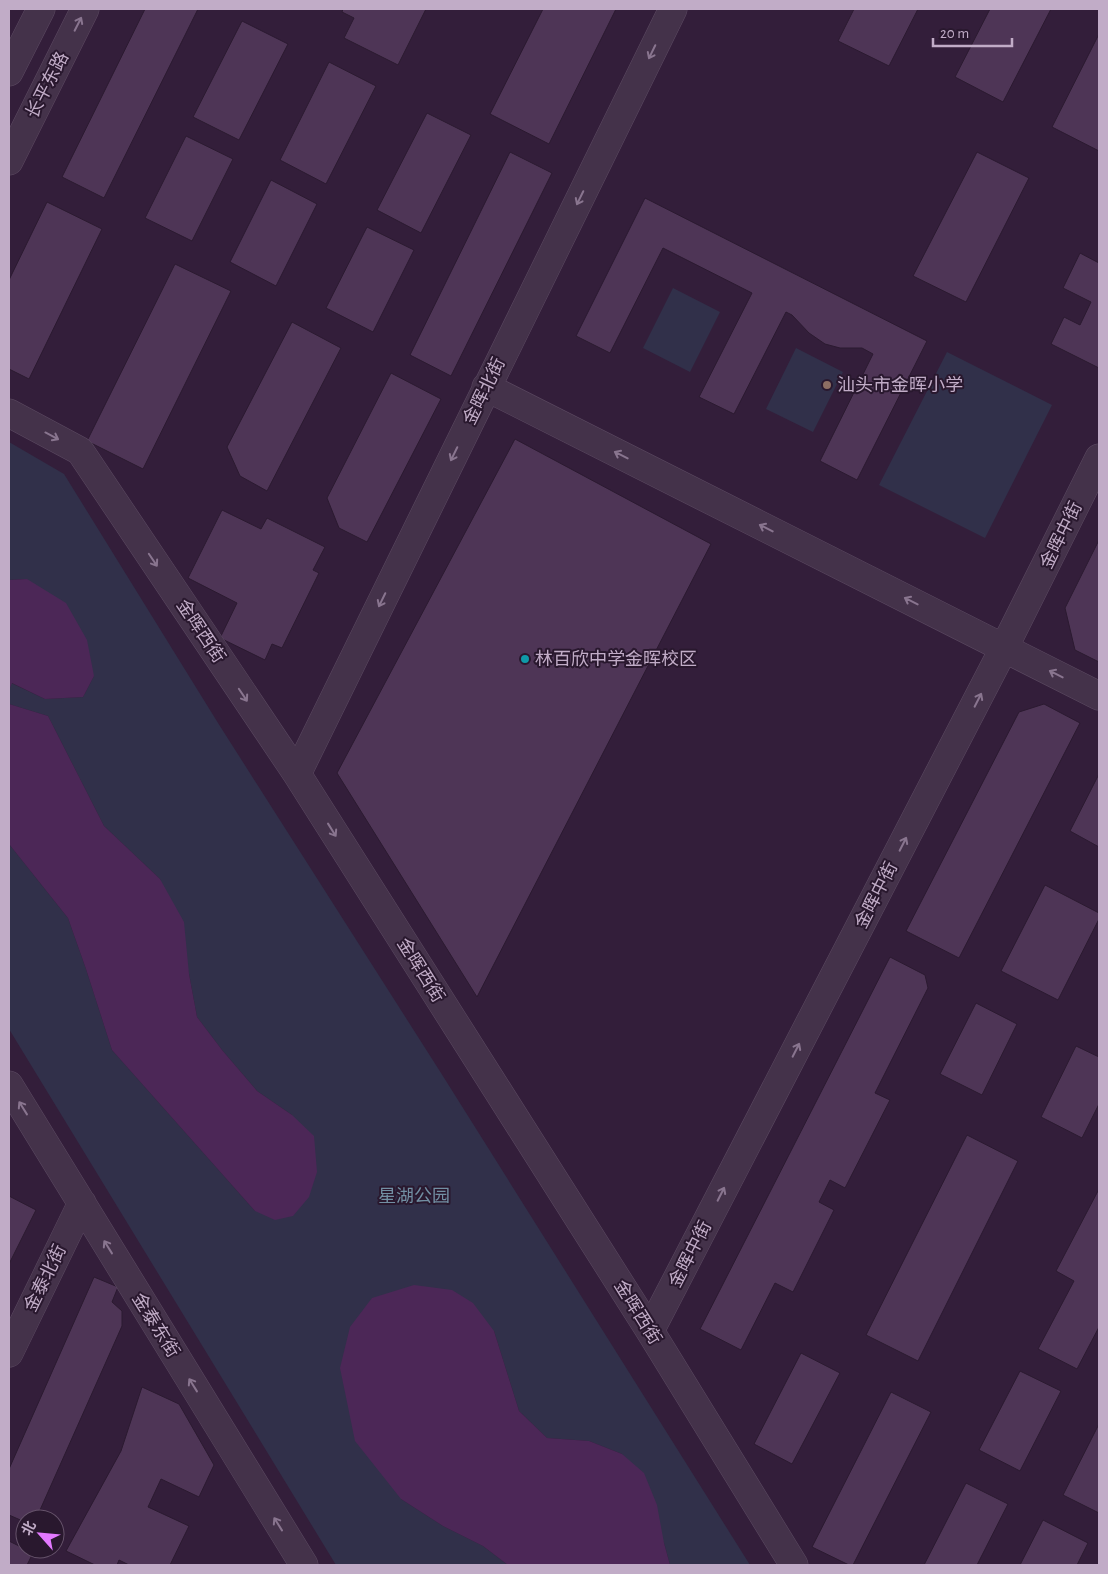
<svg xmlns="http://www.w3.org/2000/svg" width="1108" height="1574" font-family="'Alegreya Sans','Noto Sans SC',sans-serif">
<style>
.green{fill:#31304a}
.water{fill:#4c2757}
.building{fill:#4e3556;stroke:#2b1a30}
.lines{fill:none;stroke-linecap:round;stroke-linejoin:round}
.minor-casing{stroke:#5c4a62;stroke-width:29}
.minor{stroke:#44324a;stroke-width:28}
.oneway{stroke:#89758f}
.education-dot{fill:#8d6e63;stroke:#29182e;stroke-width:2}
.culture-dot{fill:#0f9aa8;stroke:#29182e;stroke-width:2}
.labels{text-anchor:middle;stroke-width:4;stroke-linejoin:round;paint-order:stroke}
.street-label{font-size:18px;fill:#c1acc7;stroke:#29182e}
.poi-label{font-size:18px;fill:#c1acc7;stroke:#29182e;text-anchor:start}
.park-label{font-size:18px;fill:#728fa3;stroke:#29182e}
</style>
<rect width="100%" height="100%" fill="#331e3a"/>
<path class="green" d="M 673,288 L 720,312 L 690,372 L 643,348 Z
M 796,348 L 843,372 L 813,432 L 766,409 Z
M 947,352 L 1052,405 L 985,538 L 879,485 Z
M 9,442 L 64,474 L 218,723 L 441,1073 L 750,1565 L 670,1565 L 664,1543 L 622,1454 L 589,1441 L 547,1438 L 519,1411 L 494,1331 L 401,1499 L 443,1526 L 483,1546 L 508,1565 L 336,1565 L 9,1029 L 9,844 L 68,918 L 86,969 L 112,1050 L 255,1211 L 292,1115 L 257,1091 L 222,1050 L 197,1017 L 189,974 L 160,879 L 104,826 L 48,716 L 9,704 L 9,690 L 11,683 L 45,699 L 83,697 L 94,676 L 27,579 L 9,580 Z"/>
<path class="water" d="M 27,579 L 66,603 L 87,640 L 94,676 L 83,697 L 45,699 L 12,683 L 9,690 L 9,580 Z
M 9,704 L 48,716 L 104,826 L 160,879 L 184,922 L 189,974 L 197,1017 L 222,1050 L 257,1091 L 292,1115 L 314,1136 L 317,1172 L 309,1197 L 293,1216 L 275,1220 L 255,1211 L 112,1050 L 86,969 L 68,918 L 9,844 Z
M 414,1285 L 452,1290 L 473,1303 L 494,1331 L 519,1411 L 547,1438 L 589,1441 L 622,1454 L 644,1473 L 657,1505 L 664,1543 L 670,1565 L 508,1565 L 483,1546 L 443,1526 L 401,1499 L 355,1441 L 340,1368 L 350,1327 L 372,1298 Z"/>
<path class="building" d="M 145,9 L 198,9 L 104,198 L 62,177 Z
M 343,9 L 426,9 L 398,65 L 344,38 L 354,18 L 342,12 Z
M 543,9 L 616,9 L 549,144 L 490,114 Z
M 854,9 L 918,9 L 889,66 L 838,41 Z
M 990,9 L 1051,9 L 1003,102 L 955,77 Z
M 242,21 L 288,44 L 239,140 L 193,117 Z
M 1099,34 L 1099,151 L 1052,127 Z
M 329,62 L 376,86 L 326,184 L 280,160 Z
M 427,113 L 471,135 L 421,233 L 377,210 Z
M 186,136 L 233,159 L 192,241 L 145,218 Z
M 510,152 L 552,173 L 451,376 L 410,355 Z
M 977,152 L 1029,178 L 966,302 L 913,276 Z
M 271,180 L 317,204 L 276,286 L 230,262 Z
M 645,198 L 927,341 L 857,480 L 820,461 L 873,354 L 862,348 L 840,348 L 825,344 L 809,333 L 792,315 L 786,312 L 734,414 L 699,397 L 752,293 L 663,248 L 610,353 L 576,336 Z
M 47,202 L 102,229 L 29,379 L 9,369 L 9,280 Z
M 367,227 L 414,250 L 373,332 L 326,308 Z
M 1080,253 L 1099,263 L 1099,368 L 1051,344 L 1064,317 L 1080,325 L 1091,302 L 1063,288 Z
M 175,264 L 231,291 L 143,469 L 87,441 Z
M 292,322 L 341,348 L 267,491 L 240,476 L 227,447 Z
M 391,373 L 441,399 L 367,542 L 339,528 L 327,498 Z
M 515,439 L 711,544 L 477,997 L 337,773 Z
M 222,510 L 261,529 L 267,518 L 325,547 L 313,570 L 319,573 L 282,648 L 272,644 L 265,660 L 220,638 L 237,603 L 188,578 Z
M 1099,540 L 1099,662 L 1075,650 L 1065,608 Z
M 1044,704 L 1080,723 L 959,958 L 906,931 L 1019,712 Z
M 1099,774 L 1099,847 L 1070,831 Z
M 1045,885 L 1099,913 L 1099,919 L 1058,1000 L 1001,971 Z
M 890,957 L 925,975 L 928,988 L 875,1093 L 890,1100 L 845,1188 L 830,1180 L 819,1202 L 834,1210 L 793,1292 L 775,1283 L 741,1350 L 700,1329 Z
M 976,1003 L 1017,1024 L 982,1095 L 940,1074 Z
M 1076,1046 L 1099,1057 L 1099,1104 L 1082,1138 L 1041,1117 Z
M 967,1135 L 1018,1161 L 918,1361 L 866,1335 Z
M 1099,1189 L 1099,1327 L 1077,1369 L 1038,1349 L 1074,1281 L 1056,1271 Z
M 9,1196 L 36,1210 L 9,1264 Z
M 94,1277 L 118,1287 L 112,1302 L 122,1311 L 122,1326 L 36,1519 L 25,1519 L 25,1522 L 9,1515 L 9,1469 Z
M 801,1353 L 840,1373 L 792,1464 L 754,1444 Z
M 1020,1371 L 1061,1391 L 1020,1471 L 979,1450 Z
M 142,1387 L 179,1404 L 214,1465 L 199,1497 L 161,1479 L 148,1507 L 189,1526 L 170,1565 L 129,1565 L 119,1560 L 117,1565 L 95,1565 L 66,1551 L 121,1451 Z
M 891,1392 L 931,1412 L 853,1565 L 849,1565 L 812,1547 Z
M 1099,1424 L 1099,1513 L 1063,1495 Z
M 966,1483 L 1008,1504 L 977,1565 L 924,1565 Z
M 1043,1520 L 1088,1543 L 1077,1565 L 1020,1565 Z
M 9,1541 L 33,1553 L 27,1565 L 9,1565 Z"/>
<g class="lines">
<g class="minor-casing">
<path id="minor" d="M 9,72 L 41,9
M 9,161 L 85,9
M 486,387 L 1099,696
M 9,413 L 80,451 L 297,774 L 650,1331 L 794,1565
M 297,774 L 673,9
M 9,1085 L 304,1565
M 650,1331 L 1004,648 L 1099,458
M 9,1353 L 82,1203"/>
</g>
<use href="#minor" class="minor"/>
</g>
<defs><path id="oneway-shaft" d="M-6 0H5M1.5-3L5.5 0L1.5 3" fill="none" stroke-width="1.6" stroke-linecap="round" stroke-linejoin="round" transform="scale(1.25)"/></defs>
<g class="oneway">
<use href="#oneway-shaft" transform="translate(78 24) rotate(-63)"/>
<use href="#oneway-shaft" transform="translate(652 52) rotate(116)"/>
<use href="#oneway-shaft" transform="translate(580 198) rotate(116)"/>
<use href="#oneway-shaft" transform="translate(52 436) rotate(28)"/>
<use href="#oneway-shaft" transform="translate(454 454) rotate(116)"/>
<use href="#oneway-shaft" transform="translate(621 455) rotate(-153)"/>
<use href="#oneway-shaft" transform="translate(766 528) rotate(-153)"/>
<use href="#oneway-shaft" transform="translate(153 560) rotate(56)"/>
<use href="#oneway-shaft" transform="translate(382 600) rotate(116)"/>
<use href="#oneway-shaft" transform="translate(911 601) rotate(-153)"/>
<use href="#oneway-shaft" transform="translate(1056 674) rotate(-153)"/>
<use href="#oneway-shaft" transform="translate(243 695) rotate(56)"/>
<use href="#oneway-shaft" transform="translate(978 700) rotate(-63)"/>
<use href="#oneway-shaft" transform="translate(332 830) rotate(58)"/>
<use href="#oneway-shaft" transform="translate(903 844) rotate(-63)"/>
<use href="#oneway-shaft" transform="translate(796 1050) rotate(-63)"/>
<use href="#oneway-shaft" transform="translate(23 1108) rotate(-122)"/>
<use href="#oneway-shaft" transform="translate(721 1194) rotate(-63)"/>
<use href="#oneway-shaft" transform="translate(108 1247) rotate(-122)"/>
<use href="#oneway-shaft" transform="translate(193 1385) rotate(-122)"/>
<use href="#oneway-shaft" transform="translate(278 1524) rotate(-122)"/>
</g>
<circle class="education-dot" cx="827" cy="385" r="5"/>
<circle class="culture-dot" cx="525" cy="659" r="5"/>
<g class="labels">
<g class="street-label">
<text transform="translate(47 85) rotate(-63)" y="6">长平东路</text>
<text transform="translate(484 391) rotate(-64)" y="6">金晖北街</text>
<text transform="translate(1061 535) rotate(-64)" y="6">金晖中街</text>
<text transform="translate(201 631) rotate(56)" y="6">金晖西街</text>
<text transform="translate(876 895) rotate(-63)" y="6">金晖中街</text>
<text transform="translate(421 970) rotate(58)" y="6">金晖西街</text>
<text transform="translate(690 1254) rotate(-63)" y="6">金晖中街</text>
<text transform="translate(45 1278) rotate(-64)" y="6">金泰北街</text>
<text transform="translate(638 1312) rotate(58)" y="6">金晖西街</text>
<text transform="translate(156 1325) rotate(58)" y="6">金泰东街</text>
</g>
<g class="poi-label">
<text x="837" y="391">汕头市金晖小学</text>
<text x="535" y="665">林百欣中学金晖校区</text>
</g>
<g class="park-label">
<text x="414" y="1202">星湖公园</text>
</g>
</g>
<rect width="1108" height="1574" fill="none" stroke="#c1acc7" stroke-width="20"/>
<g transform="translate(40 1534) rotate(297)"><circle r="24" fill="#29182e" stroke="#66536b"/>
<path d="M0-4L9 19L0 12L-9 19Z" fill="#e379ff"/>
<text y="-8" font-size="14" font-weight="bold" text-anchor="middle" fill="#c1acc7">北</text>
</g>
<path d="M933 38v8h79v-8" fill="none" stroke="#c1acc7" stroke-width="2.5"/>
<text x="940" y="38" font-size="15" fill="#c1acc7" stroke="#29182e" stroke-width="4" paint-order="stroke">20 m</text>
</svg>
